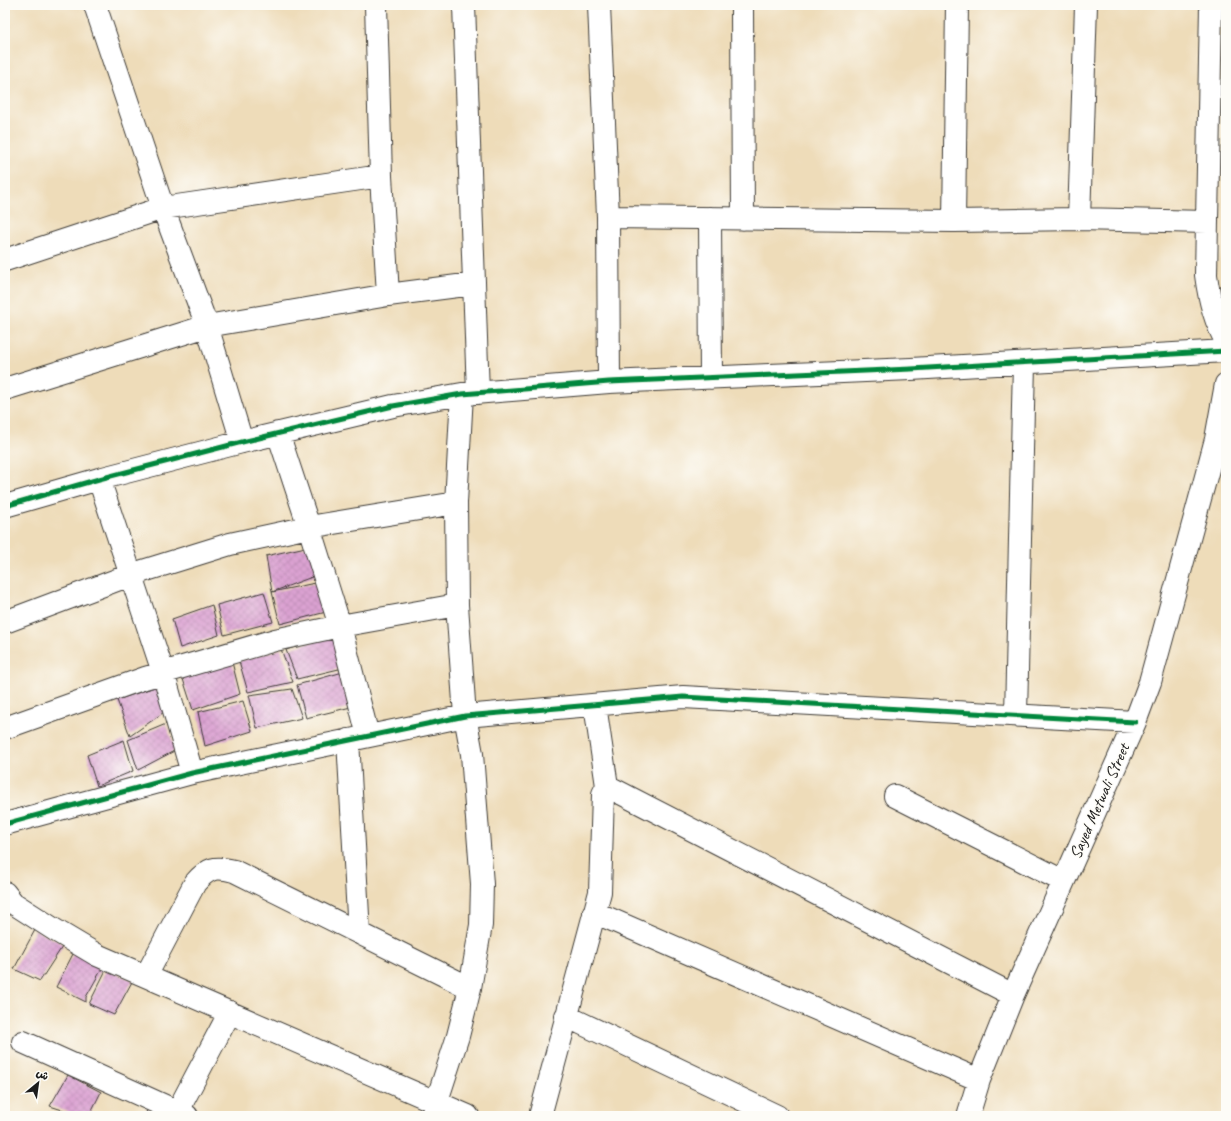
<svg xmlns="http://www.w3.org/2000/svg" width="1231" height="1121" font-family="Caveat,'Playpen Sans Arabic',sans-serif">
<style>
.building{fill:url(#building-cross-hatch)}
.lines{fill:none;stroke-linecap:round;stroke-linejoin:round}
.minor-casing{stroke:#3c3934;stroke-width:24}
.minor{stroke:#fff;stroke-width:22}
.cycleway-casing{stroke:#fdfcf7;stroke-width:8}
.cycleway{stroke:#00873e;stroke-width:5}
.labels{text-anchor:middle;stroke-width:3;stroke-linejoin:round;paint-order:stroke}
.street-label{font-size:17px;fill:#1c1c1c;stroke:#fdfcf7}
</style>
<defs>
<pattern id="building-cross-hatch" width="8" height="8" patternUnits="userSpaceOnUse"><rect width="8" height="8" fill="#dba2d2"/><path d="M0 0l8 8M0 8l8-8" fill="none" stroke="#bb8bb4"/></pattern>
</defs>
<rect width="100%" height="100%" fill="#fdfcf7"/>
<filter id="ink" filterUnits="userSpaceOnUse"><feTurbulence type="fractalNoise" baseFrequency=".025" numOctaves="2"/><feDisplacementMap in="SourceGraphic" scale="8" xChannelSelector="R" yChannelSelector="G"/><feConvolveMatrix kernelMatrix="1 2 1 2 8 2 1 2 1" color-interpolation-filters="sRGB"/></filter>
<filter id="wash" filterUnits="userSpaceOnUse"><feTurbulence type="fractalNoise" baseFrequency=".012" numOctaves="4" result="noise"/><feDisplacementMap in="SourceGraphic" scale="16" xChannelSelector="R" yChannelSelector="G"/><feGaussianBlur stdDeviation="0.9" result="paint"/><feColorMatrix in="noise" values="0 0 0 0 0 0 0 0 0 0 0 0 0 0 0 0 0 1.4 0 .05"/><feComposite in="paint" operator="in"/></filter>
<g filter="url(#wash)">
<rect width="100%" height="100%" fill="#eedcb9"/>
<g id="blocks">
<path class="building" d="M 310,546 L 320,574 L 272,592 L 320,582 L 330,611 L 280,624 L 272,592 L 266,556 Z
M 264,592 L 273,622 L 224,635 L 217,605 Z
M 212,605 L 219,635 L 180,648 L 172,619 Z
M 336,634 L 343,668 L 297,679 L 286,650 Z
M 281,649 L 293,682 L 248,692 L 239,661 Z
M 232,662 L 240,694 L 193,710 L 182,676 Z
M 343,672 L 355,706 L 306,718 L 297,685 Z
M 161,685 L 167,710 L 130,736 L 117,700 Z
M 292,689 L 302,718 L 257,728 L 249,695 Z
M 243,701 L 252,731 L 205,746 L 198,712 Z
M 166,724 L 176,750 L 138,770 L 128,740 Z
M 124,740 L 133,771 L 97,786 L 87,755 Z
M 35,930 L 64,944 L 40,981 L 14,969 Z
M 74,952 L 104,965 L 86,997 L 86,1002 L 56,987 Z
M 106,970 L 133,980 L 114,1015 L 89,1004 Z
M 68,1075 L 101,1092 L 89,1116 L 81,1116 L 50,1106 Z
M 148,1109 L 161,1116 L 144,1116 Z"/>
</g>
</g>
<g filter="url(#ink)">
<use href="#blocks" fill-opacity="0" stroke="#3c3934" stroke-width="1"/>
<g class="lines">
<g class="minor-casing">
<path id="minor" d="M 95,5 L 163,208 L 207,326 L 242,442
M 376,5 L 381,176 L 388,295
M 464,5 L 478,393
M 599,5 L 608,217 L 609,382
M 742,5 L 743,219
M 1211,5 L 1206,275 C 1209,298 1214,320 1226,341
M 608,217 L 954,221 L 1079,219 L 1207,222
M 710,218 L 711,378
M 1079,219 L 1086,5
M 954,221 L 957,5
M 5,260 L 163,208 L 381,176
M 5,389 L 207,326 L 388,295 L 473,284
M 278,433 L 309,527 L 340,626 L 368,736
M 99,479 L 163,672 L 192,773
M 5,506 L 99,479 L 242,442 L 393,406 L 462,394 L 609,382 L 911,369 L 1226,351
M 5,622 L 130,575 L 230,544 L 309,527 L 456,503
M 1016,715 L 1024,363
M 5,728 L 145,678 L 275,640 L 340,626 L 457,605
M 348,740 L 359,933
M 607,786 L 1013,995
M 895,796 L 1063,881
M 5,824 L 192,773 L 465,716 L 683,697 L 1135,722
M 5,893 L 13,903 L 55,930 L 97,955 L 468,1116
M 594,912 L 979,1080
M 146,976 L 195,883 C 208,868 215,866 234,871 L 470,988
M 566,1016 L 777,1116
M 23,1042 L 187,1116
M 179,1112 L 184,1099 L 230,1012
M 432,1116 L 458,1036 L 470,988 L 481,925 L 482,884 L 472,754 L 465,716 L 457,605 L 456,503 L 462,394
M 540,1116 L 600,892 L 603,794 L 607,786 L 595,705
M 968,1116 L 979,1080 L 1013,995 L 1135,722 L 1150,682 L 1204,484 L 1216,439 L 1226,384"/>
</g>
<use href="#minor" class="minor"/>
<g class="cycleway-casing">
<path id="cycleway" d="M 5,506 L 99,479 L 242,442 L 393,406 L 462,394 L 609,382 L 911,369 L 1226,351
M 5,824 L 192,773 L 465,716 L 683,697 L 1135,722"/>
</g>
<use href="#cycleway" class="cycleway"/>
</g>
</g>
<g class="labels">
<g class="street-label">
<text transform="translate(1099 801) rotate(-66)" y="6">Sayed Metwali Street</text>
</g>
</g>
<rect width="1231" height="1121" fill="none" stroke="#fdfcf7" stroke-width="20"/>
<g transform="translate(38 1083) rotate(29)" stroke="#fdfcf7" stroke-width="3" paint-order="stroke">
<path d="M0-3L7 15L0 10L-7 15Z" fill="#1c1c1c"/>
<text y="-6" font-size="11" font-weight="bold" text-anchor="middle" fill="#1c1c1c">ش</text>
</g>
</svg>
